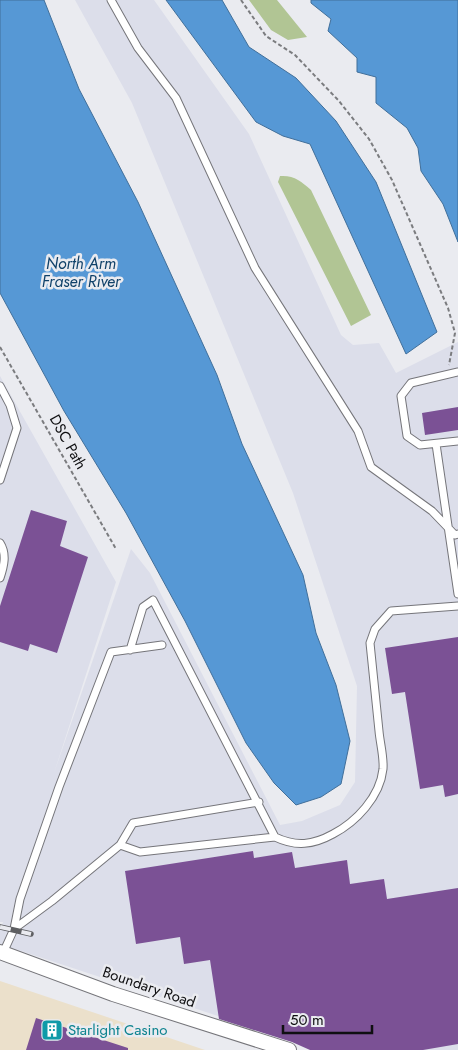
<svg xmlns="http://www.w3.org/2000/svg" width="458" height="1050" font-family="Jost,sans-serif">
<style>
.commercial{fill:#ebe0cb}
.built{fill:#dcdeea}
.green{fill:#b1c594}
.water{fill:#5698d5;stroke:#416f9a}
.building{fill:#7b5195}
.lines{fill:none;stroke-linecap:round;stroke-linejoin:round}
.lane-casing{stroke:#75757a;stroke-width:9}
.street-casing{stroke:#75757a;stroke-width:16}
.path{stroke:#7b7c7f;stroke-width:2;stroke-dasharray:4 2.5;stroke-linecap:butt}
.lane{stroke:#fff;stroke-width:7}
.street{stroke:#fff;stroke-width:14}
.rail-casing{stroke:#5e5f62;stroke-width:5.5}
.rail{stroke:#eaebf0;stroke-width:4;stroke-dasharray:11;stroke-linecap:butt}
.labels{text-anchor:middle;stroke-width:5;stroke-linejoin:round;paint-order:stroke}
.street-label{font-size:15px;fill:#0f0f11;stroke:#eaebf0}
.culture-label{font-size:15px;fill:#0d838f;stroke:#eaebf0;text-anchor:start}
.water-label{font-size:16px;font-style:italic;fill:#104169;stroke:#eaebf0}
</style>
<rect width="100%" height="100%" fill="#eaebf0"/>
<path class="commercial" d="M 0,981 L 205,1050 L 0,1050 Z"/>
<path class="built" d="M 75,0 L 154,0 L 249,134 L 341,335 L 353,345 L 379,343 L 396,373 L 458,342 L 458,1050 L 321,1050 L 0,944 L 0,931 L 3,922 L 0,922 L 0,376 L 116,582 L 54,773 L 131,549 L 150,573 L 280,825 L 302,821 L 340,805 L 355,782 L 357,686 L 293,493 L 132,103 Z"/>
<path class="green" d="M 249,0 L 277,0 L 307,37 L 288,40 L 271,30 Z
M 280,176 C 294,175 301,181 311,190 L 371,315 L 351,326 L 278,182 Z"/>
<path class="water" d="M 0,0 L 44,0 L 79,89 L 138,202 L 217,375 L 242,444 L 303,575 L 316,633 L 336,685 L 350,741 L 341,784 L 321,797 L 296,805 L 274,783 L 246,743 L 185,621 L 126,513 L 64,411 L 0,293 Z
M 166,0 L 222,0 L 249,47 L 296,78 L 336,121 L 376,182 L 437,332 L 406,354 L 310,144 L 283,136 L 256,122 Z
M 311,0 L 458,0 L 458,242 L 443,204 L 421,171 L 418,148 L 407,128 L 376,103 L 376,77 L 357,72 L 357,58 L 328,31 L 331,19 L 311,3 Z"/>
<path class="building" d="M 458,407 L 458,430 L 425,435 L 422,413 Z
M 31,510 L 67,521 L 60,546 L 88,557 L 57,653 L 30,644 L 28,651 L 0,642 L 0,606 Z
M 458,637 L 458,794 L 445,797 L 443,785 L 420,789 L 405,692 L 392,694 L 385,648 Z
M 253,851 L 254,858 L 292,852 L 295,868 L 347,860 L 350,884 L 384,879 L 387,899 L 458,888 L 458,1044 L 423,1050 L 310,1050 L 292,1042 L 219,1019 L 210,960 L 184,964 L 180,937 L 136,944 L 125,871 Z
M 36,1018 L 128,1048 L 128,1050 L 26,1050 Z"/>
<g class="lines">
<g class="lane-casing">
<path id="lane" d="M 111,0 L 138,48 L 176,98 L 255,268 L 358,431 L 371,467 L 432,511 L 455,535 L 458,534
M 458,372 L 411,383 L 401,396 L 407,436 L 420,445 L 458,441
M 0,386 L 10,405 L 17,428 L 0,480
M 436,444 L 458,594
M 0,543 C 7,554 4,566 0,578
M 130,650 L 143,607 L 153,600 L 275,837 C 296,847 313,845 333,834 C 356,822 380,797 383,769 C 384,757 380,743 379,731 C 376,702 373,673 370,643 L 375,629 L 391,611 L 458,606
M 120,845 L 140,852 L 275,837
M 14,929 L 20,899 L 59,787 L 111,652 L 162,645
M 3,953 L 14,929 L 52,901 L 120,845 L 133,823 L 259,802"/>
</g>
<g class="street-casing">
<path id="street" d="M 0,952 L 113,994 L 289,1050"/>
</g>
<path class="path" d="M 241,0 L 266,36 L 295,55 L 339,101 L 369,139 L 392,180 L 448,308 L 455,333 L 449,365
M 0,347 L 116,549"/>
<use href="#lane" class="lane"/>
<use href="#street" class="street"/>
<g class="rail-casing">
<path id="rail" d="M 0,927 L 31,934"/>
</g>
<use href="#rail" class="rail"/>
</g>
<defs>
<g id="building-square" transform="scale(1.125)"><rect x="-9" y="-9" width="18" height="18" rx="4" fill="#0f9aa8" stroke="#eaebf0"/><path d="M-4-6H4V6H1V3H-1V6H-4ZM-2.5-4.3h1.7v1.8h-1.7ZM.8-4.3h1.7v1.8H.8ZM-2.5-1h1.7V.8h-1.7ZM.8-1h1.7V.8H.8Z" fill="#fff"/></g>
</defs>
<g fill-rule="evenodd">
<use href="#building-square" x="52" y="1030"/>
</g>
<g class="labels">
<g class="street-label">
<text transform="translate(68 442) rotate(61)" y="5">DSC Path</text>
<text transform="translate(149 987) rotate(19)" y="5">Boundary Road</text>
</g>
<g class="culture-label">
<text x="68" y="1035">Starlight Casino</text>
</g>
<g class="water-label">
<text x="81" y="269">North Arm<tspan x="81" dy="18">Fraser River</tspan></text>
</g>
</g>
<path d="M283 1025v8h89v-8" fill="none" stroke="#0f0f11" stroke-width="2.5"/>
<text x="290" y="1025" font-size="15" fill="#0f0f11" stroke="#eaebf0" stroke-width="4" paint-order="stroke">50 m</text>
</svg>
